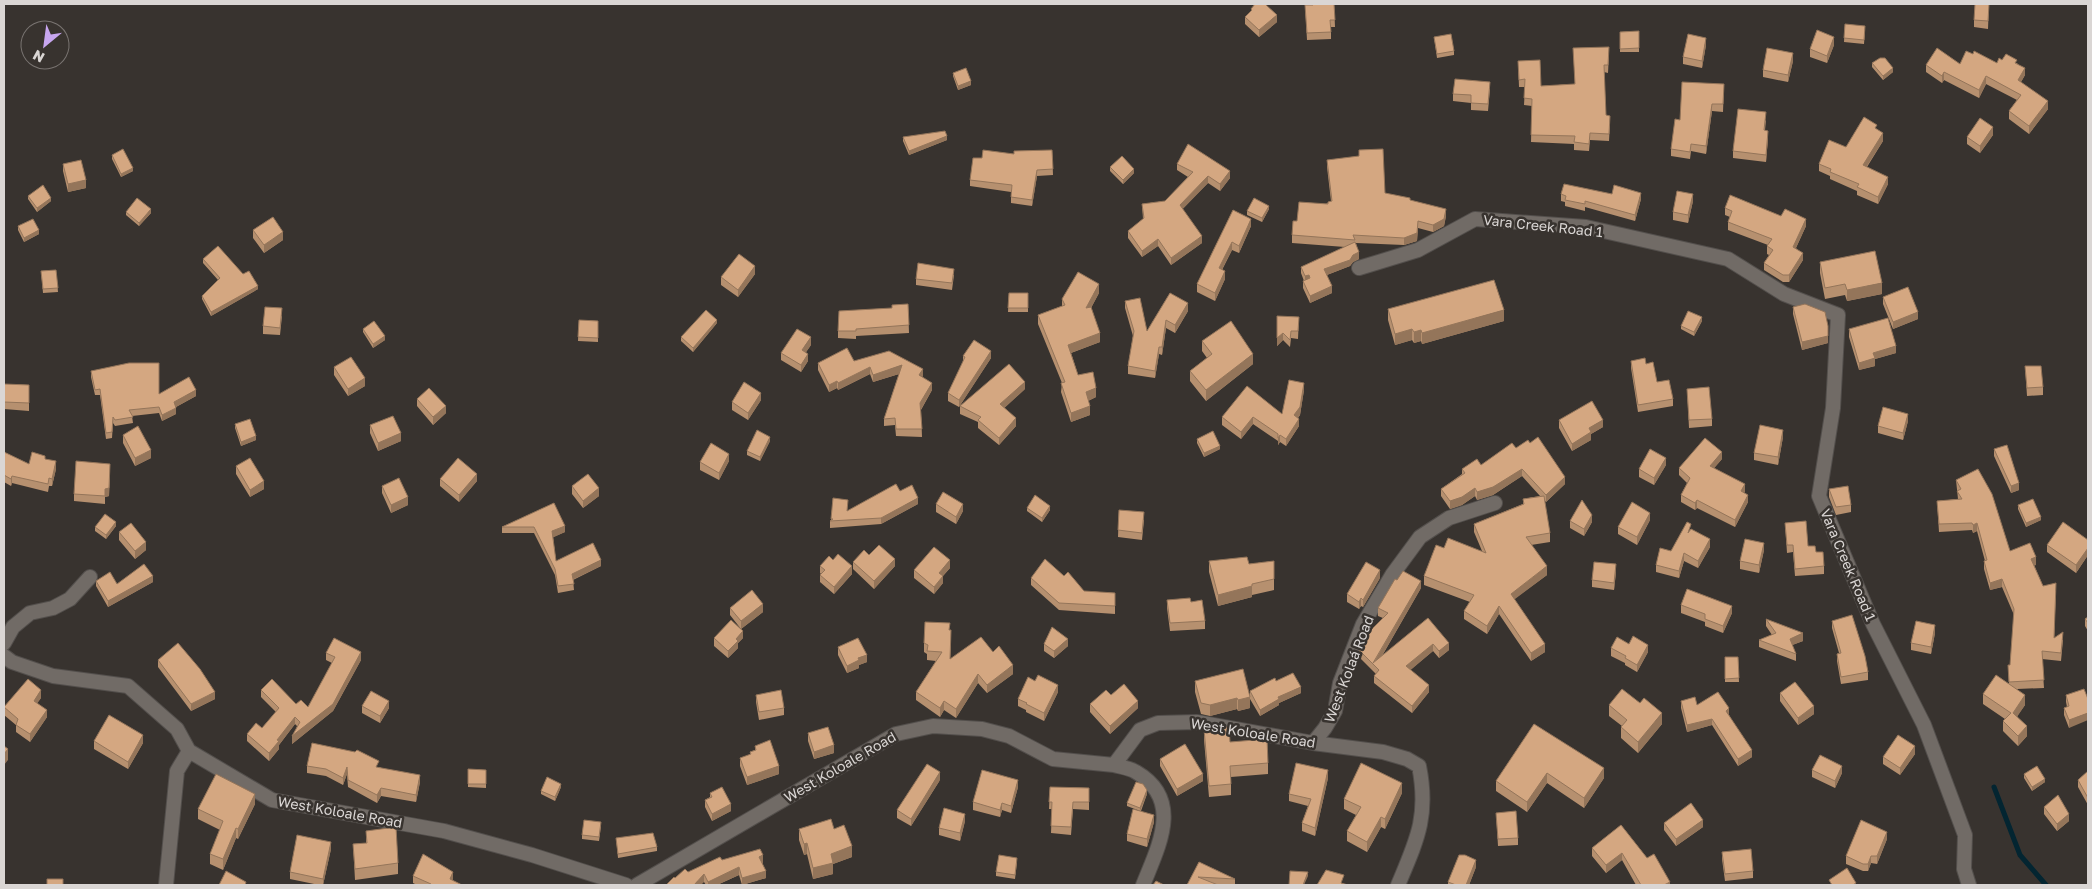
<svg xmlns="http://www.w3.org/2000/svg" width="2092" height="889" font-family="'Golos Text',sans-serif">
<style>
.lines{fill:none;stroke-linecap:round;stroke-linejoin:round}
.stream{stroke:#032531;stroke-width:5}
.minor-casing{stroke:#534f4c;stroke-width:16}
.minor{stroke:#716b66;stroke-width:14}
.wall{fill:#b6906f}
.shaded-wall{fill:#94755a}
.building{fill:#d4a781;stroke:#94755a}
.labels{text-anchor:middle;stroke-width:5;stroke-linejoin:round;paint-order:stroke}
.street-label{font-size:14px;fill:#dad6d4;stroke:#38332f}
</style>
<rect width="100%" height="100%" fill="#38332f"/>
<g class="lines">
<path class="stream" d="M 1994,787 L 2020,855 L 2046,885"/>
<g class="minor-casing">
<path id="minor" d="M 1359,268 L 1418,250 L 1475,219 L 1586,227 L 1728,259 L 1784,294 L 1838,315 L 1833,408 L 1819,496 L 1873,624 L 1924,725 L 1965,835 L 1964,869 L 1969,885
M 4,643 L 13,627 L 30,613 L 53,608 L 70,599 L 90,577
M 4,656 L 12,662 L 53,676 L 128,686 L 177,729 L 189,751 L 272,800 L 444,831 L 532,855 L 626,885
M 1313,743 L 1325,728 L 1335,711 L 1340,683 L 1363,624 L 1392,575 L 1420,537 L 1449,518 L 1495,503
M 1114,765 C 1121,767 1130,768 1136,772 C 1184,800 1158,847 1143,885
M 166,885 L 177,771 L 189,751
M 637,885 L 896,734 L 933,726 L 982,729 L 1009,736 L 1053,759 L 1114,765 L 1140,730 L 1158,723 L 1197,722 L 1313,743 L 1383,752 L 1407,759 L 1419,766 C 1429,816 1417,840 1398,885"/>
</g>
<use href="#minor" class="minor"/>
</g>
<path class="wall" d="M 1313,4 L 1334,4 L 1335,27 L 1331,27 L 1331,39 L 1307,40 L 1305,5 L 1313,5 Z
M 1989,4 L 1988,29 L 1974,27 L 1974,20 Z
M 1251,9 L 1277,22 L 1259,37 L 1245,24 L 1245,17 L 1251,12 Z
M 1845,24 L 1865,30 L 1864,44 L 1844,42 Z
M 1639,31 L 1639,52 L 1620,52 L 1620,32 Z
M 1434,37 L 1454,51 L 1454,55 L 1437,58 Z
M 1706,45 L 1702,68 L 1683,64 L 1683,57 Z
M 1834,45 L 1827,63 L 1810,57 L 1810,49 Z
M 1609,54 L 1608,73 L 1604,72 L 1606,115 L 1610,123 L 1609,141 L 1590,140 L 1589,151 L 1574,150 L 1574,144 L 1531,142 L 1532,106 L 1524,105 L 1525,87 L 1519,87 L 1518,61 L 1541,86 L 1574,84 Z
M 1973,54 L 1997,63 L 2002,60 L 2017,63 L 2025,75 L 2021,82 L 2048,109 L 2029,134 L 2009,119 L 2009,111 L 2017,100 L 1986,84 L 1979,98 L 1944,80 L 1942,83 L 1926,72 L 1926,65 L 1960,64 Z
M 1793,61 L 1788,82 L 1763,77 L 1763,70 Z
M 1872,63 L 1893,72 L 1883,80 L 1872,67 Z
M 953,73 L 971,85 L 958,90 L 953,76 Z
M 1724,84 L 1723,112 L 1712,111 L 1706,154 L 1691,151 L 1690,159 L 1671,156 L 1671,149 L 1680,120 Z
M 1490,89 L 1488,111 L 1471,110 L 1471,103 L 1453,101 L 1453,94 Z
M 1766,120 L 1765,130 L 1768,138 L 1766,162 L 1733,158 L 1733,151 Z
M 1877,129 L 1883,141 L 1867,167 L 1888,184 L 1878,204 L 1857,195 L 1857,191 L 1830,179 L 1830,176 L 1819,171 L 1819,164 L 1846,147 Z
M 1993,135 L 1980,153 L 1967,144 L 1967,137 Z
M 903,137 L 947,140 L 909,155 L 903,141 Z
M 1052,150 L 1053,175 L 1037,176 L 1032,206 L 1011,203 L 1011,192 L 970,186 L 970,180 L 982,158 Z
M 112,155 L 133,171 L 121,177 L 112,159 Z
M 1327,160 L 1385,193 L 1410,200 L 1446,216 L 1444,226 L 1433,232 L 1418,228 L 1417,241 L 1404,245 L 1356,243 L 1359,259 L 1353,262 L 1350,266 L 1327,275 L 1332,293 L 1310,303 L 1303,288 L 1303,281 L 1304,281 L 1301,273 L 1301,267 L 1345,247 L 1292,243 L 1292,235 L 1297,221 L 1331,201 L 1327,167 Z
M 63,164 L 86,188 L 68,192 L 63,171 Z
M 1177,164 L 1230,178 L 1220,191 L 1208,183 L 1182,209 L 1202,243 L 1171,265 L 1158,246 L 1142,257 L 1128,238 L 1128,231 L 1143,219 L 1142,204 L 1165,201 L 1188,177 L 1177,170 Z
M 1110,167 L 1134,173 L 1123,184 L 1110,171 Z
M 1561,194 L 1612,194 L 1641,199 L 1635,221 L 1585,207 L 1585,211 L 1565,206 L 1565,202 L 1561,201 Z
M 28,196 L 51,201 L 37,212 L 28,199 Z
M 1693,201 L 1688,223 L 1673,220 L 1673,212 Z
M 1725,208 L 1781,216 L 1806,226 L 1796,248 L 1803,260 L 1789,282 L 1783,282 L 1764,270 L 1764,263 L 1769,255 L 1767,254 L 1767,246 L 1768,245 L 1728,230 L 1728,222 L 1730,217 L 1725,215 Z
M 1269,209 L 1262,222 L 1247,215 L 1247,211 Z
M 1233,210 L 1251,226 L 1239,253 L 1232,250 L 1222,270 L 1225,279 L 1215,301 L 1197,292 L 1197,284 Z
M 126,212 L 151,213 L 139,226 L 126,215 Z
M 18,226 L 39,234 L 24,242 L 18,230 Z
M 253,230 L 283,240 L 264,253 L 253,238 Z
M 203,259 L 243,274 L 258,289 L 211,316 L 202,299 L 202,296 L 218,280 L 203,263 Z
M 1820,262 L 1882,294 L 1847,301 L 1845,295 L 1825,299 L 1820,273 Z
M 56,270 L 58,292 L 43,293 L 41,271 Z
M 755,274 L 738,297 L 721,285 L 721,277 Z
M 954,275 L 952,290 L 916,285 L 916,279 Z
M 1009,293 L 1028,293 L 1028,312 L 1008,312 Z
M 1099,293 L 1091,308 L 1100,342 L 1071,353 L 1078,375 L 1096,397 L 1088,401 L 1090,415 L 1071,422 L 1061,392 L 1062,383 L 1038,324 L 1038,315 L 1062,306 L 1062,299 Z
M 1170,293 L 1188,311 L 1175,333 L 1166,328 L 1162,355 L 1159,354 L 1155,378 L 1128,374 L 1128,366 L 1133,336 L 1125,308 L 1125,301 L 1147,331 Z
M 1883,297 L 1918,319 L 1893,329 L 1883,304 Z
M 908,304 L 909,333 L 856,336 L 856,339 L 838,338 L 838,331 L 892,308 Z
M 1793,307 L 1828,343 L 1802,350 L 1793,314 Z
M 1388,309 L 1504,321 L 1422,344 L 1421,341 L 1414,343 L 1412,340 L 1395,345 L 1388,320 Z
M 282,316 L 280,335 L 263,334 L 263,326 Z
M 1277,316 L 1299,317 L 1298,339 L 1291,338 L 1290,347 L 1283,340 L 1277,346 Z
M 579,320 L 598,321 L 598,342 L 578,341 Z
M 1702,321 L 1694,336 L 1681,329 L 1681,326 Z
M 717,323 L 693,352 L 681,341 L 681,337 Z
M 363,329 L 385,340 L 373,348 L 363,332 Z
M 1849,329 L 1896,353 L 1875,359 L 1875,366 L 1859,370 L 1849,337 Z
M 1202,341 L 1253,364 L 1206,401 L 1190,381 L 1190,371 L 1207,358 L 1202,351 Z
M 811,345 L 806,352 L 808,361 L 801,372 L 781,360 L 781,353 Z
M 963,356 L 991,358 L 959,407 L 948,401 L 948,393 L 963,362 Z
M 854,361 L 922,377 L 932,390 L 921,410 L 922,437 L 896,436 L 895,425 L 884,426 L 884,419 L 899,374 L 873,382 L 870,374 L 838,390 L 837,388 L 829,392 L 818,370 L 818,363 Z
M 1631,361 L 1646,364 L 1657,382 L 1673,399 L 1673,406 L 1638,412 L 1631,368 Z
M 2025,366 L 2043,387 L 2043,395 L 2027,396 Z
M 334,367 L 365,386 L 348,396 L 334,375 Z
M 91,371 L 159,394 L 196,396 L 176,407 L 176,414 L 162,421 L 159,413 L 132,416 L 133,423 L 115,426 L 113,423 L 112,438 L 106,439 L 100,395 L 95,395 L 91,377 Z
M 4,384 L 29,385 L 29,411 L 4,409 Z
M 1025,389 L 1004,408 L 1016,426 L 999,445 L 978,428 L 978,422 L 960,414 L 960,406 Z
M 1687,389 L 1712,419 L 1712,426 L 1689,428 Z
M 1304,390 L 1300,415 L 1298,418 L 1299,426 L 1286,446 L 1280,442 L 1278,445 L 1278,441 L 1253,424 L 1241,439 L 1222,425 L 1222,417 L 1282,414 Z
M 417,399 L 446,413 L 433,425 L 417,406 Z
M 761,400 L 748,420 L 732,410 L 732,402 Z
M 1559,420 L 1603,427 L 1591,434 L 1591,440 L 1572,451 L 1559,428 Z
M 1908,421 L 1903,440 L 1878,433 L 1878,426 Z
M 235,424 L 256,440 L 241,446 L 235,428 Z
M 370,425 L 401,441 L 378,451 L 370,433 Z
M 123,435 L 151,458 L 135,466 L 123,443 Z
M 1783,437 L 1778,465 L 1754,460 L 1754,453 Z
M 1197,439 L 1220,449 L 1204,457 L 1197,443 Z
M 770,441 L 760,461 L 747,455 L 747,451 Z
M 1530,443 L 1565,484 L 1546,502 L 1544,500 L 1550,533 L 1550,542 L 1531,545 L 1547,575 L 1514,599 L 1545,652 L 1531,661 L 1499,614 L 1487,634 L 1464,619 L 1464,611 L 1470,602 L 1424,585 L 1424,576 L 1444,548 L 1482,551 L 1474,532 L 1474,524 L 1523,504 L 1523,499 L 1540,496 L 1522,476 L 1493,495 L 1477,500 L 1475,496 L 1462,505 L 1450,509 L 1441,496 L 1441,489 L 1462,474 L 1462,469 L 1481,465 L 1516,448 Z
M 1994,449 L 2019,490 L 2011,493 L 1994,456 Z
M 4,452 L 29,464 L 45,459 L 56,469 L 52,486 L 49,486 L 48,492 L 12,483 L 11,486 L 4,482 Z
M 1722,459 L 1714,468 L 1745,491 L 1744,493 L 1748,502 L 1735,527 L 1697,508 L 1695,510 L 1681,502 L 1681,495 L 1687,483 L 1679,475 L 1679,468 Z
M 729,461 L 719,480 L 700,470 L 700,462 Z
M 1666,465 L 1654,485 L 1639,477 L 1639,469 Z
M 236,466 L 264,489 L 250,497 L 236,474 Z
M 110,471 L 109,496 L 105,497 L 105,504 L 74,501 L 74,494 Z
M 440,479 L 477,481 L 459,502 L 440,486 Z
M 1956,480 L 2010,551 L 2036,565 L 2034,565 L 2043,586 L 2056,591 L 2054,638 L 2063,640 L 2061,661 L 2042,659 L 2044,688 L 2017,689 L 2025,705 L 2017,716 L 2027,736 L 2018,746 L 2003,731 L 2003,721 L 2005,719 L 1983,704 L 1983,694 L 2009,684 L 2008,665 L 2010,665 L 2014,615 L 2002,587 L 1990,590 L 1984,569 L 1984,561 L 1985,561 L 1977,531 L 1973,533 L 1972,530 L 1939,532 L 1937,501 L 1958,499 Z
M 382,486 L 408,505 L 391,513 L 382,493 Z
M 572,486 L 599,496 L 583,508 L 572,494 Z
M 1829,489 L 1851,505 L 1851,512 L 1836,515 L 1829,497 Z
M 833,498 L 847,511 L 918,504 L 881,524 L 830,528 L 830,521 L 831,521 Z
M 554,503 L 565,532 L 553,537 L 556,561 L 601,566 L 573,580 L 574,590 L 558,593 L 555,575 L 534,533 L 502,533 L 502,527 Z
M 936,504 L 963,511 L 956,524 L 936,512 Z
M 2018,505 L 2041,520 L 2026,527 L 2018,509 Z
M 1027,508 L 1050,510 L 1042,522 L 1027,511 Z
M 1119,510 L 1144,520 L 1142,540 L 1118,537 Z
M 1650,520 L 1637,545 L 1618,534 L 1618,527 Z
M 1570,521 L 1592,522 L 1584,536 L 1570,528 Z
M 1785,523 L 1808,546 L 1816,552 L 1824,566 L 1824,574 L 1795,576 L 1793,552 L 1787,553 Z
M 116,526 L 106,539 L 95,531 L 95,527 Z
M 1691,529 L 1710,547 L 1698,568 L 1684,561 L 1679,578 L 1656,572 L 1656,565 L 1671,551 Z
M 119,532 L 146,550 L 135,559 L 119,540 Z
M 2088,540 L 2088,555 L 2076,573 L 2047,552 L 2047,545 Z
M 1764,550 L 1759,573 L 1740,569 L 1740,561 Z
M 869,555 L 895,566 L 874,589 L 853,569 L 853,562 Z
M 833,560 L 852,574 L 834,594 L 820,582 L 820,575 L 821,574 L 820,573 L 820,566 Z
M 1209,561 L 1249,564 L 1274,561 L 1274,590 L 1252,595 L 1252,597 L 1218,606 L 1209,572 Z
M 950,568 L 943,576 L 943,583 L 934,594 L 914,578 L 914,570 Z
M 1616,572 L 1614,590 L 1592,587 L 1592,580 Z
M 1064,576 L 1084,591 L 1115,593 L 1115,614 L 1059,610 L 1031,585 L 1031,578 Z
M 1380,578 L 1363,607 L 1361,606 L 1359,609 L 1347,602 L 1347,594 Z
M 96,581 L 117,584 L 153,582 L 108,607 L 96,586 Z
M 1421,588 L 1382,656 L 1428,618 L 1449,650 L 1439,658 L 1433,651 L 1410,670 L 1429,692 L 1412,713 L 1374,683 L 1374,676 L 1376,674 L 1359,657 L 1359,650 L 1383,618 L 1378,616 L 1378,608 Z
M 1167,600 L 1205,621 L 1205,629 L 1170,631 L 1167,608 Z
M 1681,605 L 1732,613 L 1723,633 L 1705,626 L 1705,622 L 1681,613 Z
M 730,608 L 763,612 L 741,629 L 730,615 Z
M 2088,617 L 2088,631 L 2085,626 L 2085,619 Z
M 1766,619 L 1803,641 L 1792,645 L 1796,654 L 1796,661 L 1759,647 L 1759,640 L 1772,635 L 1766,626 Z
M 1832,621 L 1868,672 L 1868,680 L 1841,684 L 1837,661 L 1837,654 L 1839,653 L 1832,628 Z
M 950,630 L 951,639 L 950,659 L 993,652 L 1013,674 L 987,693 L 978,683 L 956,718 L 944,710 L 940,717 L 916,700 L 916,692 L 936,661 L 927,660 L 927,654 L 924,652 L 924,643 Z
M 1935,633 L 1931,654 L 1911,650 L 1911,643 Z
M 714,638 L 743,638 L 738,643 L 738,648 L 728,658 L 714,646 Z
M 1044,644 L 1068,646 L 1054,658 L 1044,651 Z
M 1629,644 L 1648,652 L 1637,672 L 1625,665 L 1625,663 L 1611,656 L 1611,648 Z
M 838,647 L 867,662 L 859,665 L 859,668 L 847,673 L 838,655 Z
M 326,653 L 361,660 L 333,711 L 292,744 L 297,726 L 295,724 L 279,745 L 279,749 L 269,761 L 247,741 L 247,734 L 262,728 L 276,712 L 261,697 L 261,690 L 296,704 L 308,707 L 332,663 L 326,660 Z
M 1725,657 L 1738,657 L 1739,682 L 1725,682 Z
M 158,660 L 215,699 L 191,711 L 158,667 Z
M 1195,681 L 1250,695 L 1250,691 L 1276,681 L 1301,693 L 1279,703 L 1279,705 L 1260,716 L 1250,699 L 1250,708 L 1238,711 L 1237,709 L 1210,716 L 1201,714 L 1195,692 Z
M 1058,692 L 1044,721 L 1026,712 L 1026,710 L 1018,706 L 1018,699 Z
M 1780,693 L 1814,714 L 1798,725 L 1780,701 Z
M 756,695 L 784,708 L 784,715 L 759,720 L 756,702 Z
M 1111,695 L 1138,708 L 1110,734 L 1090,712 L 1090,704 Z
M 2066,695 L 2088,699 L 2069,728 L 2064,715 L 2064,708 L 2067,707 L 2066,702 Z
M 41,698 L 37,703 L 47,717 L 30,742 L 16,732 L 16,725 L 4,715 L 4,707 Z
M 1681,701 L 1729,715 L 1752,757 L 1738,766 L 1712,725 L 1687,732 L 1681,708 Z
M 1609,705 L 1662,724 L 1638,753 L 1621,738 L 1621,727 L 1622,726 L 1609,716 Z
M 362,706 L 389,708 L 380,723 L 362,713 Z
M 1534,724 L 1604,778 L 1584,808 L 1547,783 L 1527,812 L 1496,791 L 1496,781 Z
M 1204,729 L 1230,742 L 1268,763 L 1268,774 L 1231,777 L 1231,795 L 1209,797 L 1204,740 Z
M 808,733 L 834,753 L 814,759 L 808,741 Z
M 94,741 L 143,743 L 128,769 L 94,749 Z
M 755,746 L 779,774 L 747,785 L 740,766 L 740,758 L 750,755 L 750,752 L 755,750 Z
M 1915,754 L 1900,775 L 1883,764 L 1883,757 Z
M 1160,759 L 1203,781 L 1177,796 L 1160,766 Z
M 307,766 L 379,767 L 420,782 L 416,802 L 381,796 L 377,803 L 348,787 L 347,774 L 343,785 L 326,776 L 307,773 Z
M 468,769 L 486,770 L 486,788 L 468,787 Z
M 1812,770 L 1842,773 L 1835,788 L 1812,777 Z
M 2088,771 L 2088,805 L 2078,787 L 2078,780 Z
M 2024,774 L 2045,782 L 2032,791 L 2024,778 Z
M 1328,778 L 1315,836 L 1302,831 L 1302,823 L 1308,806 L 1289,801 L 1289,794 Z
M 940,780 L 911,826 L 897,818 L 897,810 Z
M 561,787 L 555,801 L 541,794 L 541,791 Z
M 1018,787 L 1011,813 L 1002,810 L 1000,817 L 973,810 L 973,802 Z
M 1050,787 L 1089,788 L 1089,810 L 1073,809 L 1071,835 L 1051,833 L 1052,809 L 1049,809 Z
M 710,793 L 731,811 L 712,821 L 705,807 L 705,800 L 710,797 Z
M 1402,793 L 1385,829 L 1381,827 L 1367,852 L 1347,841 L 1347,831 L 1356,815 L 1344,809 L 1344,799 Z
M 1147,794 L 1141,811 L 1154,822 L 1147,847 L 1127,841 L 1127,834 L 1140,811 L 1127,806 L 1127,803 Z
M 255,804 L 238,839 L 236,838 L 223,870 L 210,864 L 210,854 L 220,830 L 198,819 L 198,809 Z
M 2044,807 L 2069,821 L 2057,831 L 2044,814 Z
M 1496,813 L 1518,838 L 1518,845 L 1498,846 Z
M 965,821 L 960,841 L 939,835 L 939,828 Z
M 1664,823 L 1703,827 L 1676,846 L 1664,830 Z
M 1621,825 L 1647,858 L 1670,885 L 1636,885 L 1622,860 L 1606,873 L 1592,856 L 1592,848 Z
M 601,826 L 599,841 L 582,839 L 582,835 Z
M 799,829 L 834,829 L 852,857 L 833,864 L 833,874 L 813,879 L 807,854 L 804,855 L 799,840 Z
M 366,831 L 398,863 L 398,874 L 355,880 L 353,844 L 366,843 Z
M 616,838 L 657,847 L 657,851 L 618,858 Z
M 1887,839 L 1877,864 L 1871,863 L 1868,871 L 1863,871 L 1846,864 L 1846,856 Z
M 331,849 L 323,885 L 319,885 L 290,879 L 290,872 Z
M 1722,852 L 1753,871 L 1753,878 L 1725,881 L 1722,859 Z
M 722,860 L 763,863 L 762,863 L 766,878 L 742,885 L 739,875 L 717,885 L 706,885 L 704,882 L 675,878 Z
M 1017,862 L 1015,879 L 996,876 L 996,872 Z
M 1199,862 L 1235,879 L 1235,885 L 1187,885 Z
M 1476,867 L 1469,885 L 1448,885 L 1448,882 Z
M 413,876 L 453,879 L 452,880 L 462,885 L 417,885 L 413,883 Z"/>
<path class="shaded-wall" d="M 1277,15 L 1277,22 L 1259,37 L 1259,30 Z
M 1834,37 L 1834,45 L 1827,63 L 1827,56 Z
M 1706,38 L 1706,45 L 1702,68 L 1702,61 Z
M 1793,53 L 1793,61 L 1788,82 L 1788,75 Z
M 1893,68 L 1893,72 L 1883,80 L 1883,76 Z
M 2025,68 L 2025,75 L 2018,87 L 2018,80 Z
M 1944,72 L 1944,80 L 1942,83 L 1942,76 Z
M 1986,76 L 1986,84 L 1979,98 L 1979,90 Z
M 971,81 L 971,85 L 958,90 L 958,86 Z
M 2048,101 L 2048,109 L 2029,134 L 2029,126 Z
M 1712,104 L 1712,111 L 1706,154 L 1706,146 Z
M 1993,127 L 1993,135 L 1980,153 L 1980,146 Z
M 1768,131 L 1768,138 L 1766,162 L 1766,155 Z
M 1883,133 L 1883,141 L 1863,172 L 1863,165 Z
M 947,136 L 947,140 L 909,155 L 909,151 Z
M 133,168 L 133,171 L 121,177 L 121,174 Z
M 1134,169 L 1134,173 L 1123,184 L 1123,180 Z
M 1037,170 L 1037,176 L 1032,206 L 1032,200 Z
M 1230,171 L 1230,178 L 1220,191 L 1220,184 Z
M 1208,176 L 1208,183 L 1180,212 L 1180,205 Z
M 1888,177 L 1888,184 L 1878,204 L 1878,197 Z
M 86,180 L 86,188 L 68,192 L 68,184 Z
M 1641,193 L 1641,199 L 1635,221 L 1635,215 Z
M 1693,194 L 1693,201 L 1688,223 L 1688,215 Z
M 51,198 L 51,201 L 37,212 L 37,208 Z
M 1269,206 L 1269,209 L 1262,222 L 1262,218 Z
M 151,209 L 151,213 L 139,226 L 139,223 Z
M 1446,209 L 1446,216 L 1444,226 L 1433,232 L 1433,225 Z
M 1251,219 L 1251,226 L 1239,253 L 1239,246 Z
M 1806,219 L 1806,226 L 1793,254 L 1793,247 Z
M 1418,221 L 1417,241 L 1404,245 L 1404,238 Z
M 39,230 L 39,234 L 24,242 L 24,238 Z
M 283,232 L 283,240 L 264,253 L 264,245 Z
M 1202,236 L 1202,243 L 1171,265 L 1171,258 Z
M 1158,239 L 1158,246 L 1142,257 L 1142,251 Z
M 1232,242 L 1232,250 L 1219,275 L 1219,268 Z
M 1359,252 L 1359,259 L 1353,262 L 1350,266 L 1324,276 L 1324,269 Z
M 1803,253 L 1803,260 L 1789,282 L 1789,275 Z
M 755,266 L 755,274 L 738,297 L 738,290 Z
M 1225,271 L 1225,279 L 1215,301 L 1215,293 Z
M 1309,275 L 1309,281 L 1305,282 L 1305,276 Z
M 1882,283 L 1882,294 L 1847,301 L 1847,290 Z
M 1099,284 L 1099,293 L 1086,317 L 1086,308 Z
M 258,286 L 258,289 L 211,316 L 211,312 Z
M 1332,286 L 1332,293 L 1310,303 L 1310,296 Z
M 1188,303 L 1188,311 L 1175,333 L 1175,325 Z
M 1504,310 L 1504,321 L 1422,344 L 1422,333 Z
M 1918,312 L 1918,319 L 1893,329 L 1893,322 Z
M 1702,317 L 1702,321 L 1694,336 L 1694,332 Z
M 717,320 L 717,323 L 693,352 L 693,348 Z
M 1166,320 L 1166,328 L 1162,355 L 1162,347 Z
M 1828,326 L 1828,343 L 1802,350 L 1802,342 Z
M 1412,329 L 1412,340 L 1395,345 L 1395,334 Z
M 1421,330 L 1421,341 L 1414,343 L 1414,332 Z
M 1100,333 L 1100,342 L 1068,354 L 1068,345 Z
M 1283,333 L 1283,340 L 1277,346 L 1277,338 Z
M 385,336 L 385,340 L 373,348 L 373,344 Z
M 811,337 L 811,345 L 802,358 L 802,350 Z
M 1896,346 L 1896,353 L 1875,359 L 1875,366 L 1859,370 L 1859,363 L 1873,353 Z
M 1159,347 L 1159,354 L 1155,378 L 1155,371 Z
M 991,351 L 991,358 L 959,407 L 959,400 Z
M 808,354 L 808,361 L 801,372 L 801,365 Z
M 1253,354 L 1253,364 L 1206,401 L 1206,390 Z
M 902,365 L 902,373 L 873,382 L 873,375 Z
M 870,367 L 870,374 L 838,390 L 838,383 Z
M 923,369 L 923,377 L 919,375 Z
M 365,378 L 365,386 L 348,396 L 348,389 Z
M 837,381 L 837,388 L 829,392 L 829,385 Z
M 1025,382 L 1025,389 L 1000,412 L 1000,404 Z
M 932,383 L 932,390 L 920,411 L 920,403 Z
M 1304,383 L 1304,390 L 1300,415 L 1294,423 L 1294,415 Z
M 1096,388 L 1096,397 L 1086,402 L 1086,392 Z
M 196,390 L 196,396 L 174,408 L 174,402 Z
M 761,393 L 761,400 L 748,420 L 748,413 Z
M 446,406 L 446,413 L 433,425 L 433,417 Z
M 1090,406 L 1090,415 L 1071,422 L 1071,413 Z
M 176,408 L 176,414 L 162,421 L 162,415 Z
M 1908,414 L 1908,421 L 1903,440 L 1903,433 Z
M 1253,417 L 1253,424 L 1241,439 L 1241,432 Z
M 1016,418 L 1016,426 L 999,445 L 999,438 Z
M 1299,419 L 1299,426 L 1286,446 L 1286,439 Z
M 1603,420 L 1603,427 L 1591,434 L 1591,440 L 1572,451 L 1572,444 L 1589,428 Z
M 1783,430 L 1783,437 L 1778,465 L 1778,457 Z
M 401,433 L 401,441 L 378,451 L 378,443 Z
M 1280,435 L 1280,442 L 1278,445 L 1278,438 Z
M 256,436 L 256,440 L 241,446 L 241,442 Z
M 770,437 L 770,441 L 760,461 L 760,457 Z
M 1220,446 L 1220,449 L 1204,457 L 1204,453 Z
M 151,450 L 151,458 L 135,466 L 135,458 Z
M 1722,452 L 1722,459 L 1710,473 L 1710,466 Z
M 729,454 L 729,461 L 719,480 L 719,473 Z
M 1666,458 L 1666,465 L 1654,485 L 1654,478 Z
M 56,461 L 56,469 L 52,486 L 52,479 Z
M 110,464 L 109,496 L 105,497 L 105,504 L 105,489 Z
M 1522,469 L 1522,476 L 1493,495 L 1477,500 L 1477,492 Z
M 477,474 L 477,481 L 459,502 L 459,495 Z
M 12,476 L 12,483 L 11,486 L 11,479 Z
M 1565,477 L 1565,484 L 1546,502 L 1546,495 Z
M 264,481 L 264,489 L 250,497 L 250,490 Z
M 2019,483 L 2019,490 L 2011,493 L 2011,486 Z
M 1745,484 L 1745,491 L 1741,499 L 1741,491 Z
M 599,488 L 599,496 L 583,508 L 583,501 Z
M 1475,488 L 1475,496 L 1462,505 L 1450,509 L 1450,501 Z
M 1748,495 L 1748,502 L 1735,527 L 1735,520 Z
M 408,497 L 408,505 L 391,513 L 391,505 Z
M 918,498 L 918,504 L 881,524 L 881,518 Z
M 1697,500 L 1697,508 L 1695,510 L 1695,503 Z
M 963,504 L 963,511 L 956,524 L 956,517 Z
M 1050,506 L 1050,510 L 1042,522 L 1042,518 Z
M 1650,513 L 1650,520 L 1637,545 L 1637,537 Z
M 1592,515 L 1592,522 L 1584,536 L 1584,529 Z
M 2041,517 L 2041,520 L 2026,527 L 2026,523 Z
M 116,522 L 116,526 L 106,539 L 106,535 Z
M 1977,523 L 1977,531 L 1973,533 L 1973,525 Z
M 565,526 L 565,532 L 552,538 L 552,531 Z
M 1710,539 L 1710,547 L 1698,568 L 1698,561 Z
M 146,542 L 146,550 L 135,559 L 135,551 Z
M 1764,543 L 1764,550 L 1759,573 L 1759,565 Z
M 2088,548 L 2088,555 L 2076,573 L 2076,565 Z
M 1684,553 L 1684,561 L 1679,578 L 1679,571 Z
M 2036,557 L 2036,565 L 2031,567 L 2031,559 Z
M 895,559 L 895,566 L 874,589 L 874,581 Z
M 601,560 L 601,566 L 572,580 L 572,574 Z
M 950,560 L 950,568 L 939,580 L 939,573 Z
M 1616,564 L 1616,572 L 1614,590 L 1614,583 Z
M 852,566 L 852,574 L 834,594 L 834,587 Z
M 1547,566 L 1547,575 L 1511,602 L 1511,594 Z
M 1380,570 L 1380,578 L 1363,607 L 1363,600 Z
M 153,576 L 153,582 L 108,607 L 108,601 Z
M 943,576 L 943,583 L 934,594 L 934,587 Z
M 2002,579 L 2002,587 L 1990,590 L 1990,583 Z
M 1421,581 L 1421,588 L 1376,666 L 1373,664 Z
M 1252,586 L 1252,597 L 1218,606 L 1218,595 Z
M 1361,598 L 1361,606 L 1359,609 L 1359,602 Z
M 763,604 L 763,612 L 741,629 L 741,621 Z
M 1499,606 L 1499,614 L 1487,634 L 1487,626 Z
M 1732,606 L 1732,613 L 1723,633 L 1723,626 Z
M 1935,625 L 1935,633 L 1931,654 L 1931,647 Z
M 743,631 L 743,638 L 738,643 L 738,648 L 728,658 L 728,651 L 736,639 Z
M 1803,633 L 1803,641 L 1790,646 L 1790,639 Z
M 1068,639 L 1068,646 L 1054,658 L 1054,651 Z
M 1449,643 L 1449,650 L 1439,658 L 1439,651 Z
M 1433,644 L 1433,651 L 1406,674 L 1406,666 Z
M 1545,644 L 1545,652 L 1531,661 L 1531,653 Z
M 1648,645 L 1648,652 L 1637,672 L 1637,665 Z
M 361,652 L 361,660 L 333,711 L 292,744 L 292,736 Z
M 867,655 L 867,662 L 859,665 L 859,668 L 847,673 L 847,666 L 858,658 Z
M 1013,665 L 1013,674 L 987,693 L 987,685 Z
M 978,674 L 978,683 L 956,718 L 956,709 Z
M 1058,685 L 1058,692 L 1044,721 L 1044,713 Z
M 1429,685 L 1429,692 L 1412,713 L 1412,706 Z
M 1301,687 L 1301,693 L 1279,703 L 1279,705 L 1260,716 L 1260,710 L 1278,697 Z
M 41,690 L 41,698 L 34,708 L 34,701 Z
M 215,692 L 215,699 L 191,711 L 191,704 Z
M 2025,695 L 2025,705 L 2013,723 L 2013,713 Z
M 1250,697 L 1250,708 L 1238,711 L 1238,700 Z
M 1237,698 L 1237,709 L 1210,716 L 1210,705 Z
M 389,701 L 389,708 L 380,723 L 380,716 Z
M 944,701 L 944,710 L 940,717 L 940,708 Z
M 1138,701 L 1138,708 L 1110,734 L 1110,726 Z
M 1814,706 L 1814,714 L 1798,725 L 1798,718 Z
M 1729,708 L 1729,715 L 1726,711 Z
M 47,710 L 47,717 L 30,742 L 30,734 Z
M 1662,713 L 1662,724 L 1638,753 L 1638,742 Z
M 2088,713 L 2088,720 L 2069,728 L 2069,720 Z
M 295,717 L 295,724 L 279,745 L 279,749 L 269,761 L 269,753 L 277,740 Z
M 1712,719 L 1712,725 L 1687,732 L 1687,725 Z
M 2027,726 L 2027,736 L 2018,746 L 2018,736 Z
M 143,735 L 143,743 L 128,769 L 128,762 Z
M 834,745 L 834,753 L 814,759 L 814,752 Z
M 1915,746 L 1915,754 L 1900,775 L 1900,768 Z
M 8,749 L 8,760 L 4,765 L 4,754 Z
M 1752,750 L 1752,757 L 1738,766 L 1738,759 Z
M 779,766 L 779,774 L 747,785 L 747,777 Z
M 1842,766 L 1842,773 L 1835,788 L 1835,781 Z
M 347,767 L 347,774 L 343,785 L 343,778 Z
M 1604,768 L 1604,778 L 1584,808 L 1584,798 Z
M 1328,770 L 1328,778 L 1315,836 L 1315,828 Z
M 940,772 L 940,780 L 911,826 L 911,819 Z
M 1547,773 L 1547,783 L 1527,812 L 1527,802 Z
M 1203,774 L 1203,781 L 1177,796 L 1177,789 Z
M 420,775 L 420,782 L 416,802 L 416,795 Z
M 2045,779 L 2045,782 L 2032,791 L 2032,787 Z
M 1018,780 L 1018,787 L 1011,813 L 1011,806 Z
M 1402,783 L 1402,793 L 1385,829 L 1385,819 Z
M 561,784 L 561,787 L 555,801 L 555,797 Z
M 381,788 L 381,796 L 377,803 L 377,795 Z
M 1147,790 L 1147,794 L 1140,811 L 1140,808 Z
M 255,794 L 255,804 L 238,839 L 238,829 Z
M 1002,803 L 1002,810 L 1000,817 L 1000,810 Z
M 731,804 L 731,811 L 712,821 L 712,814 Z
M 965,814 L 965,821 L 960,841 L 960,833 Z
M 2069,814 L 2069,821 L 2057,831 L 2057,824 Z
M 1154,815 L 1154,822 L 1147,847 L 1147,839 Z
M 1381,817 L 1381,827 L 1367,852 L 1367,842 Z
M 1703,820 L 1703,827 L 1676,846 L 1676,839 Z
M 236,828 L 236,838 L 223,870 L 223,859 Z
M 1887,832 L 1887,839 L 1877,864 L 1877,856 Z
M 331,842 L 331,849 L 323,885 L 323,879 Z
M 807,843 L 807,854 L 804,855 L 804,844 Z
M 852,846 L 852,857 L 833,864 L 833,874 L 813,879 L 813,868 L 831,854 Z
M 1622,853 L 1622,860 L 1606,873 L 1606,865 Z
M 763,855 L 763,863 L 759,865 L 759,857 Z
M 1871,856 L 1871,863 L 1868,871 L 1868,864 Z
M 1476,860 L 1476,867 L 1469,885 L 1466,885 Z
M 739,867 L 739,875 L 717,885 L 708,885 L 708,882 Z
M 766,871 L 766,878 L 742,885 L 742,878 Z
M 453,872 L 453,879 L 450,885 L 450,879 Z
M 1308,872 L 1308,876 L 1304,885 L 1303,885 Z
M 704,874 L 704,882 L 701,885 L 694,885 Z
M 1670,882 L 1670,885 L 1664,885 Z"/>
<path class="building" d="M 1255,4 L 1265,4 L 1277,15 L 1259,30 L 1245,17 L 1252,10 L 1251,9 Z
M 1313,4 L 1334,4 L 1335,20 L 1330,20 L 1331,32 L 1307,33 L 1305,5 L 1313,5 Z
M 1975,4 L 1989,4 L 1988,21 L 1974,20 Z
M 1845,24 L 1865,26 L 1864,40 L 1844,38 Z
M 1817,30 L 1834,37 L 1827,56 L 1810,49 Z
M 1639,31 L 1639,48 L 1620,49 L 1620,32 Z
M 1451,34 L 1454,51 L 1437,54 L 1434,37 Z
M 1688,34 L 1706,38 L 1702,61 L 1683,57 Z
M 1609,47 L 1608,65 L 1604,65 L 1606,115 L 1610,116 L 1609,134 L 1590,133 L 1589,144 L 1574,142 L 1575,136 L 1531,135 L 1532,99 L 1524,98 L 1525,79 L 1519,80 L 1518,61 L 1540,60 L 1541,86 L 1575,84 L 1573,48 Z
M 1767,48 L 1793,53 L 1788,75 L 1763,70 Z
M 1937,48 L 1960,64 L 1966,51 L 1973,54 L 1974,51 L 1997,63 L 1999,58 L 2002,60 L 2006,54 L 2017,60 L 2015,63 L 2025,68 L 2018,80 L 2048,101 L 2029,126 L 2009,111 L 2021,95 L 1986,76 L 1979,90 L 1944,72 L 1942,76 L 1926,65 Z
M 1880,58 L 1885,58 L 1893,68 L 1883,76 L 1872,63 Z
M 966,68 L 971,81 L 958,86 L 953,73 Z
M 1455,79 L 1490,82 L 1488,104 L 1471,103 L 1471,95 L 1453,94 Z
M 1682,82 L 1724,84 L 1723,104 L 1712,104 L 1706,146 L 1691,144 L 1690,152 L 1671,149 L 1675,119 L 1680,120 Z
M 1738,109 L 1766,112 L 1764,130 L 1768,131 L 1766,155 L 1733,151 Z
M 1864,117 L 1877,125 L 1875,128 L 1883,133 L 1863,165 L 1888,177 L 1878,197 L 1857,187 L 1859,184 L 1830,172 L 1831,169 L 1819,164 L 1829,140 L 1846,147 Z
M 1980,118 L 1993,127 L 1980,146 L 1967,137 Z
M 945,131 L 947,136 L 909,151 L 903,137 Z
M 1188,144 L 1230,171 L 1220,184 L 1208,176 L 1180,205 L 1202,236 L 1171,258 L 1158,239 L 1142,251 L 1128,231 L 1144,218 L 1142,204 L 1165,201 L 1193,172 L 1177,164 Z
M 123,149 L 133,168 L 121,174 L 112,155 Z
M 1383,149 L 1385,193 L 1410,198 L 1410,200 L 1446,209 L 1444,219 L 1433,225 L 1418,221 L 1417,233 L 1404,238 L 1353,235 L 1355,240 L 1292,235 L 1293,221 L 1297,221 L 1299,202 L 1328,204 L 1328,202 L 1332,201 L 1327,160 L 1359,156 L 1359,150 Z
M 983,150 L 1014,154 L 1014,151 L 1052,150 L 1053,169 L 1037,170 L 1032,200 L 1011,197 L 1012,185 L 970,180 L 973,158 L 982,158 Z
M 1122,156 L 1134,169 L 1123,180 L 1110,167 Z
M 81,160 L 86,180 L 68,184 L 63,164 Z
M 1564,184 L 1612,194 L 1614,185 L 1641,193 L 1635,215 L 1585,201 L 1585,204 L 1565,200 L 1566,196 L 1561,194 Z
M 43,185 L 51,198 L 37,208 L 28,196 Z
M 1677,191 L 1693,194 L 1688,215 L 1673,212 Z
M 1730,195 L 1781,216 L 1785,209 L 1806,219 L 1793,247 L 1803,253 L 1789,275 L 1783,275 L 1764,263 L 1773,250 L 1767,246 L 1772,239 L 1728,222 L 1732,211 L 1725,208 Z
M 137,198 L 151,209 L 139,223 L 126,212 Z
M 1254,198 L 1269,206 L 1262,218 L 1247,211 Z
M 1233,210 L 1251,219 L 1239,246 L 1232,242 L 1219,268 L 1225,271 L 1215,293 L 1197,284 Z
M 273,217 L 283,232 L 264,245 L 253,230 Z
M 33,219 L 39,230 L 24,238 L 18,226 Z
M 1355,242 L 1359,252 L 1353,255 L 1350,260 L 1324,269 L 1332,286 L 1310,296 L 1303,281 L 1310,278 L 1309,275 L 1305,276 L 1301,267 Z
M 218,246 L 243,274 L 249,271 L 258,286 L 211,312 L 202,296 L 220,278 L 203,259 Z
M 1875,251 L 1882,283 L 1847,290 L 1845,284 L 1825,288 L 1820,262 Z
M 739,254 L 755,266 L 738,290 L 721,277 Z
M 918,263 L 954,269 L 952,283 L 916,279 Z
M 56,270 L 58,288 L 43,289 L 41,271 Z
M 1078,272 L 1099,284 L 1086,308 L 1091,307 L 1100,333 L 1068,345 L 1078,375 L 1093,372 L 1096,388 L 1086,392 L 1090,406 L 1071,413 L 1061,383 L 1065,382 L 1038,315 L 1065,305 L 1062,299 Z
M 1494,280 L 1504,310 L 1422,333 L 1421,330 L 1414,332 L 1412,329 L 1395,334 L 1388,309 Z
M 1908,287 L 1918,312 L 1893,322 L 1883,297 Z
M 1009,293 L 1028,293 L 1028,308 L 1008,308 Z
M 1170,293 L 1188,303 L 1175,325 L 1166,320 L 1162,347 L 1159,347 L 1155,371 L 1128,366 L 1134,331 L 1125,301 L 1140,298 L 1147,331 Z
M 908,304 L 909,325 L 856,329 L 856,331 L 838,331 L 839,311 L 892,308 L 892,305 Z
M 1805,304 L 1825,312 L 1828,326 L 1828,336 L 1802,342 L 1793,307 Z
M 265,307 L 282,308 L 280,328 L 263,326 Z
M 706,310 L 717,320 L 693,348 L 681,337 Z
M 1688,311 L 1702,317 L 1694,332 L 1681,326 Z
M 1277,316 L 1299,317 L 1298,331 L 1291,331 L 1290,340 L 1283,333 L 1277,338 Z
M 1888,318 L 1896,346 L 1873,353 L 1875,358 L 1859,363 L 1849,329 Z
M 579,320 L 598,321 L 598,338 L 578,337 Z
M 374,321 L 385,336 L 373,344 L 363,329 Z
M 1231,321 L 1253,354 L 1206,390 L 1190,371 L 1212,354 L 1202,341 Z
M 797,329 L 811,337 L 802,350 L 808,354 L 801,365 L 781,353 Z
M 974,340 L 991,351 L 959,400 L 948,393 L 965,357 L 963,356 Z
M 847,348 L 854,361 L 889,351 L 923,369 L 919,375 L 932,383 L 920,403 L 922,429 L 896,429 L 895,418 L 884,419 L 902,365 L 873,375 L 870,367 L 838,383 L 837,381 L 829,385 L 818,363 Z
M 351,357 L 365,378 L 348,389 L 334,367 Z
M 1645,358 L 1646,364 L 1653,362 L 1657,382 L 1669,380 L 1673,399 L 1638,405 L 1631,361 Z
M 129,363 L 159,363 L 159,394 L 189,377 L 196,390 L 174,402 L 176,408 L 162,415 L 159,407 L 129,410 L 133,417 L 115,420 L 113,417 L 112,432 L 106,433 L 100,389 L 95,390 L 91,371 Z
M 1009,364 L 1025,382 L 1000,404 L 1016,418 L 999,438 L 978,420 L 981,417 L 960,406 Z
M 2025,366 L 2041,366 L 2043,387 L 2027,388 Z
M 1289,380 L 1304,383 L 1300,407 L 1294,415 L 1299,419 L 1286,439 L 1280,435 L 1278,438 L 1278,434 L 1253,417 L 1241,432 L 1222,417 L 1247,386 L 1282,414 Z
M 744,382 L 761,393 L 748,413 L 732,402 Z
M 4,384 L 29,385 L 29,403 L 4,402 Z
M 1709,387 L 1712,419 L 1689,420 L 1687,389 Z
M 429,388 L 446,406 L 433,417 L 417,399 Z
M 1592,401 L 1603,420 L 1589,428 L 1591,432 L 1572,444 L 1559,420 Z
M 1883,407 L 1908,414 L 1903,433 L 1878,426 Z
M 393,416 L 401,433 L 378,443 L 370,425 Z
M 250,419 L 256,436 L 241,442 L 235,424 Z
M 1760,425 L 1783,430 L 1778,457 L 1754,453 Z
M 138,426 L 151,450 L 135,458 L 123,435 Z
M 757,430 L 770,437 L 760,457 L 747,451 Z
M 1213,431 L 1220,446 L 1204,453 L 1197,439 Z
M 1538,437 L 1565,477 L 1546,495 L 1522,469 L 1493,487 L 1477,492 L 1475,488 L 1462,497 L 1450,501 L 1441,489 L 1465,473 L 1462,469 L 1477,459 L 1481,465 L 1512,443 L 1516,448 L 1528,440 L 1530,443 Z
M 1705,438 L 1722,452 L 1710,466 L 1745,484 L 1741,491 L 1748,495 L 1735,520 L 1697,500 L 1695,503 L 1681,495 L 1690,478 L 1679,468 Z
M 711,443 L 729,454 L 719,473 L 700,462 Z
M 2007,445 L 2019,483 L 2011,486 L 1994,449 Z
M 1650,449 L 1666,458 L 1654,478 L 1639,469 Z
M 4,452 L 29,464 L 32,452 L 45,456 L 45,459 L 56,461 L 52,479 L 49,478 L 48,484 L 12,476 L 11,479 L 4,475 Z
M 250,458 L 264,481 L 250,490 L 236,466 Z
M 458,458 L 477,474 L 459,495 L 440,479 Z
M 76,461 L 110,464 L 109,488 L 105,489 L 105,496 L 74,494 Z
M 1978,469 L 1992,494 L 2010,551 L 2030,543 L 2036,557 L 2031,559 L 2043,586 L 2056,583 L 2054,638 L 2063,632 L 2061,653 L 2042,651 L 2044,680 L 2009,682 L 2008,665 L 2010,665 L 2014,609 L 2002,579 L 1990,583 L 1984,561 L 1987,560 L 1977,523 L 1973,525 L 1972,523 L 1939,524 L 1937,501 L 1962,499 L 1957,491 L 1961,489 L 1956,480 Z
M 588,474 L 599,488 L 583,501 L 572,486 Z
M 399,478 L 408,497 L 391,505 L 382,486 Z
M 896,484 L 900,491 L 912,485 L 918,498 L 881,518 L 830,521 L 833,519 L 831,519 L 833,498 L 848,500 L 847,511 Z
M 1848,486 L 1851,505 L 1836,507 L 1829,489 Z
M 943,492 L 963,504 L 956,517 L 936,504 Z
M 1035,495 L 1050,506 L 1042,518 L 1027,508 Z
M 1544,496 L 1550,533 L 1526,537 L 1547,566 L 1511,594 L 1545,644 L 1531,653 L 1499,606 L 1487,626 L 1464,611 L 1474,595 L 1424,576 L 1436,545 L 1444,548 L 1448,538 L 1486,553 L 1474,524 L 1524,504 L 1523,499 Z
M 2033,499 L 2041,517 L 2026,523 L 2018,505 Z
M 1582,500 L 1592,515 L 1584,529 L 1570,521 Z
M 1632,502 L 1650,513 L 1637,537 L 1618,527 Z
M 554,503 L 565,526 L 552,531 L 556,561 L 593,543 L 601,560 L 572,574 L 574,584 L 558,586 L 555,569 L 534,527 L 502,527 Z
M 1119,510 L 1144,512 L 1142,533 L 1118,530 Z
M 105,514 L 116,522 L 106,535 L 95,527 Z
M 1806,521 L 1808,546 L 1815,546 L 1816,552 L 1823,552 L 1824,566 L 1795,569 L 1793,545 L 1787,545 L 1785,523 Z
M 1687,522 L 1691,524 L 1688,533 L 1691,529 L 1710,539 L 1698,561 L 1684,553 L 1679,571 L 1656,565 L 1660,548 L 1671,551 Z
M 2063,522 L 2088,540 L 2088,548 L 2076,565 L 2047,545 Z
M 131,523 L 146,542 L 135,551 L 119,532 Z
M 1745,539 L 1764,543 L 1759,565 L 1740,561 Z
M 879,545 L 895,559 L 874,581 L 853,562 L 864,550 L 869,555 Z
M 934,547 L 950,560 L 939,573 L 943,576 L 934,587 L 914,570 Z
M 838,554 L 852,566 L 834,587 L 820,575 L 825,570 L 820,566 L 829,556 L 833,560 Z
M 1247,557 L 1249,564 L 1274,561 L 1274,579 L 1252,584 L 1252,586 L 1218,595 L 1209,561 Z
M 1045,559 L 1064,576 L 1068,572 L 1084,591 L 1115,593 L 1115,606 L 1059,603 L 1031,578 Z
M 1366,562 L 1380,570 L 1363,600 L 1361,598 L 1359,602 L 1347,594 Z
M 1594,562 L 1616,564 L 1614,583 L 1592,580 Z
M 144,564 L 153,576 L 108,601 L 96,581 L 110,572 L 117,584 Z
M 1403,571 L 1421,581 L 1373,663 L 1428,618 L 1449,643 L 1439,651 L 1433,644 L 1406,666 L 1429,685 L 1412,706 L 1374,676 L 1379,670 L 1359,650 L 1364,637 L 1388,613 L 1378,608 L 1395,579 L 1397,580 Z
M 1687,589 L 1732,606 L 1723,626 L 1705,619 L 1705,614 L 1681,605 Z
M 752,590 L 763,604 L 741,621 L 730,608 Z
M 1190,598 L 1191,602 L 1202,600 L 1205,621 L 1170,623 L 1167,600 Z
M 1852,615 L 1865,656 L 1868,672 L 1841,677 L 1837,654 L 1841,653 L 1832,621 Z
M 2088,617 L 2088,623 L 2085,619 Z
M 1766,619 L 1803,633 L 1790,639 L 1796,654 L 1759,640 L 1776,633 Z
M 731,620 L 743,631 L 736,639 L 738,641 L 728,651 L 714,638 Z
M 1916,621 L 1935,625 L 1931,647 L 1911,643 Z
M 925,622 L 950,623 L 949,630 L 951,630 L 950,659 L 981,637 L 993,652 L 999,646 L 1013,665 L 987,685 L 978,674 L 956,709 L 944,701 L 940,708 L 916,692 L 942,652 L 927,651 L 928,645 L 924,643 Z
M 1052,627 L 1068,639 L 1054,651 L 1044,644 Z
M 1633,636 L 1648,645 L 1637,665 L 1625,658 L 1626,656 L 1611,648 L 1617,637 L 1629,644 Z
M 334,638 L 361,652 L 333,704 L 292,736 L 300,722 L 295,717 L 277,740 L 279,741 L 269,753 L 247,734 L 256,723 L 262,728 L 279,708 L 261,690 L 272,679 L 296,704 L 301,700 L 308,707 L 335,657 L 326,653 Z
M 858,638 L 867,655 L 858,658 L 859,660 L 847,666 L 838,647 Z
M 178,643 L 200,669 L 215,692 L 191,704 L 158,660 Z
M 1725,657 L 1738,657 L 1739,678 L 1725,679 Z
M 1243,669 L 1250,697 L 1238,700 L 1237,698 L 1210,705 L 1201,703 L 1195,681 Z
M 1293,673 L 1301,687 L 1278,697 L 1279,699 L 1260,710 L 1250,691 L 1275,678 L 1276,681 Z
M 1038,675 L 1058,685 L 1044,713 L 1026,704 L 1027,703 L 1018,699 L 1028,677 L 1035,681 Z
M 1996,675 L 2025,695 L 2013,713 L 2027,726 L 2018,736 L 2003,721 L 2011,713 L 1983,694 Z
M 28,679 L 41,690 L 34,701 L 47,710 L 30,734 L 16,725 L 18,719 L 4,707 Z
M 1795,682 L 1814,706 L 1798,718 L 1780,693 Z
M 1124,684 L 1138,701 L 1110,726 L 1090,704 L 1106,690 L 1111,695 Z
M 1622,689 L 1640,703 L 1644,698 L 1662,713 L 1638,742 L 1621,727 L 1627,720 L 1609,705 Z
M 2084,689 L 2088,699 L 2088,713 L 2069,720 L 2064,708 L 2069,706 L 2066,695 Z
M 781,690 L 784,708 L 759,712 L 756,695 Z
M 371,691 L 389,701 L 380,716 L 362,706 Z
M 1718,692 L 1729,708 L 1726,711 L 1752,750 L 1738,759 L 1712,719 L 1687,725 L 1681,701 L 1695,697 L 1697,705 Z
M 109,715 L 143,735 L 128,762 L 94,741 Z
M 1534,724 L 1604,768 L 1584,798 L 1547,773 L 1527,802 L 1496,781 Z
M 828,727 L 834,745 L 814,752 L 808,733 Z
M 1229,727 L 1230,742 L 1267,739 L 1268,763 L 1230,766 L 1231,784 L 1209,786 L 1204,729 Z
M 1898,735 L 1915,746 L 1900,768 L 1883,757 Z
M 770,740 L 779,766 L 747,777 L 740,758 L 751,754 L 750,752 L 756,750 L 755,746 Z
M 312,743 L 355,752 L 357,750 L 379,761 L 376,767 L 420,775 L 416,795 L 381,788 L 377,795 L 348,780 L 347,767 L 343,778 L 326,769 L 307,766 Z
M 1185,744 L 1203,774 L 1177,789 L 1160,759 Z
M 4,746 L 8,749 L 4,754 Z
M 1820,755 L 1842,766 L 1835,781 L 1812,770 Z
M 1296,763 L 1328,770 L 1315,828 L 1302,823 L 1311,799 L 1289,794 Z
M 1361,763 L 1402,783 L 1385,819 L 1381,817 L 1367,842 L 1347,831 L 1361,807 L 1344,799 Z
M 927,764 L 940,772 L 911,819 L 897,810 Z
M 2037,766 L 2045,779 L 2032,787 L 2024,774 Z
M 468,769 L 486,770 L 486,784 L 468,784 Z
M 982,770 L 1018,780 L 1011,806 L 1002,803 L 1000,810 L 973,802 Z
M 2088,771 L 2088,798 L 2078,780 Z
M 216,774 L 255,794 L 238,829 L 236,828 L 223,859 L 210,854 L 223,821 L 198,809 Z
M 547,777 L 561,784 L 555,797 L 541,791 Z
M 1136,782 L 1143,784 L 1147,790 L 1140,808 L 1127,803 Z
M 722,787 L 731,804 L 712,814 L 705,800 L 712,797 L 710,793 Z
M 1050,787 L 1089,788 L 1089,802 L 1073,802 L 1071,827 L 1051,826 L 1052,802 L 1049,802 Z
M 2058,795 L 2069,814 L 2057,824 L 2044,807 Z
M 1691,803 L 1703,820 L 1676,839 L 1664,823 Z
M 944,808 L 965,814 L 960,833 L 939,828 Z
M 1133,809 L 1154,815 L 1147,839 L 1127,834 Z
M 1516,811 L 1518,838 L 1498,839 L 1496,813 Z
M 831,819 L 834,829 L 844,825 L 852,846 L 831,854 L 833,863 L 813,868 L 807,843 L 804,844 L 799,829 Z
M 584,820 L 601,822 L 599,837 L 582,835 Z
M 1861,820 L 1887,832 L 1877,856 L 1871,856 L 1868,864 L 1863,864 L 1846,856 Z
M 1621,825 L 1647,858 L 1654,854 L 1670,882 L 1664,885 L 1641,885 L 1622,853 L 1606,865 L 1592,848 Z
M 396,827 L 398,863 L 355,869 L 353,844 L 367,843 L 366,831 Z
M 653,833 L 657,847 L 618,854 L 616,838 Z
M 297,835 L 331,842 L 323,879 L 290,872 Z
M 760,849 L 763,855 L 759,857 L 766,871 L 742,878 L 739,867 L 708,882 L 704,874 L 694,885 L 666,885 L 674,877 L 675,878 L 685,869 L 688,872 L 720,857 L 722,860 Z
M 1751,849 L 1753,871 L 1725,874 L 1722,852 Z
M 423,854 L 453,872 L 450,879 L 462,885 L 430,885 L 431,884 L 413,876 Z
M 999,855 L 1017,858 L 1015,875 L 996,872 Z
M 1459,855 L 1465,855 L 1476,860 L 1466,885 L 1456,885 L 1448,882 Z
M 1199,862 L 1235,879 L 1198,877 L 1218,885 L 1187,885 Z
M 1847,868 L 1856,883 L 1853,885 L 1832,885 L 1829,880 Z
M 1326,870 L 1344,875 L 1341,883 L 1348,885 L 1317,885 Z
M 226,871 L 246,882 L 245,885 L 219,885 Z
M 1290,871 L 1308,872 L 1303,885 L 1289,885 Z
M 47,879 L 63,879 L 63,885 L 47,885 Z
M 1156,881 L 1164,885 L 1153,885 Z"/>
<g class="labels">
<g class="street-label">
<text transform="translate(1543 226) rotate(6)" y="5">Vara Creek Road 1</text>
<text transform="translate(1848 565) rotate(67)" y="5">Vara Creek Road 1</text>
<text transform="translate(1349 669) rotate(-69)" y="5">West Kolaá Road</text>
<text transform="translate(1253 733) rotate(9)" y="5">West Koloale Road</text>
<text transform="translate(840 767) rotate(-30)" y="5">West Koloale Road</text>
<text transform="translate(340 812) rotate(10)" y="5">West Koloale Road</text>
</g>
</g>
<rect width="2092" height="889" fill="none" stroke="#dad6d4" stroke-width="10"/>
<g transform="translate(45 45) rotate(209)"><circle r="24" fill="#38332f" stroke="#797471"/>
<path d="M0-4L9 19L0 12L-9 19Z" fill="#c7a6ef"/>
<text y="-8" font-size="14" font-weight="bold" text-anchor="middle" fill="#dad6d4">N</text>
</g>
</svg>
